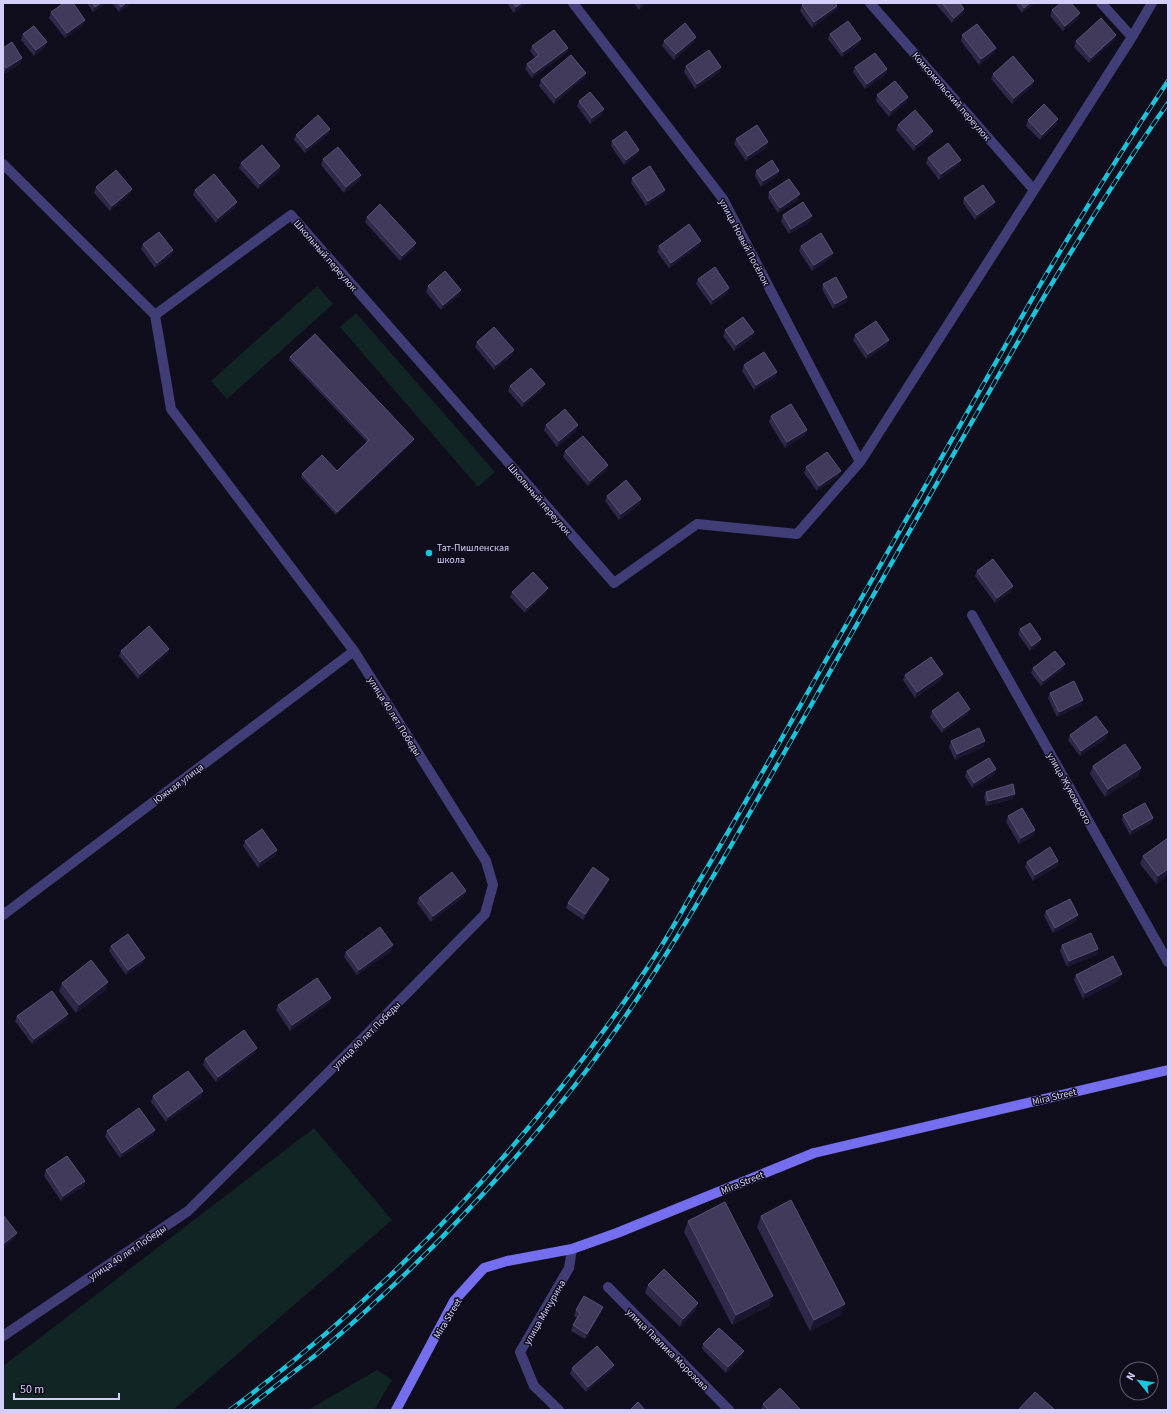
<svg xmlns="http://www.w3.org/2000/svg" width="1171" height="1413" font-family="'Source Sans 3',sans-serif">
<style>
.green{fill:#112525}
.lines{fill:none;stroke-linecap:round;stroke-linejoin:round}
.street{stroke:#413d76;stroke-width:10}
.secondary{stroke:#756fef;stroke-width:10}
.rail-casing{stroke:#18c5dc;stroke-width:4.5}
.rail{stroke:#100e1c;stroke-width:3;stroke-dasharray:9;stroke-linecap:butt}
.wall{fill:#2f2848}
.shaded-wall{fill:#1b162f}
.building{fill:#413a5b;stroke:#585174}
.poi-dot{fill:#18c5dc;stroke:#100e1c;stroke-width:1.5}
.labels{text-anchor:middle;stroke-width:3;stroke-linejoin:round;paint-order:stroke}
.street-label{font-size:10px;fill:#d4cefa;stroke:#100e1c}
.poi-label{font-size:10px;fill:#d4cefa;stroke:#100e1c;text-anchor:start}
</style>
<rect width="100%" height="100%" fill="#100e1c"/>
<path class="green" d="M 317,286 L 333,304 L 227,399 L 211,381 Z
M 356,313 L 495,472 L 478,487 L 340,327 Z
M 314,1128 L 392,1220 L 173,1410 L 3,1410 L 3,1366 Z
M 377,1370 L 392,1380 L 374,1410 L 308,1410 Z"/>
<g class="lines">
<path class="street" d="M 573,3 L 723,199 L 860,462
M 870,3 L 1034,190
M 1101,3 L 1132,37
M 3,164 L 155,315 L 291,215 L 614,583 L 697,524 L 797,534 L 860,462 L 1132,37 L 1152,3
M 972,615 L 1168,962
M 3,915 L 354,651
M 608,1287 L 729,1410
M 3,1336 L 188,1211 L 363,1038 L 485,914 L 493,885 L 486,861 L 354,651 L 171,409 L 155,315
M 559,1410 L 534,1386 L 520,1352 L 569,1268 L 572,1249"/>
<path class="secondary" d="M 396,1410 L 454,1301 L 484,1268 L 507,1261 L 572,1249 L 617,1233 L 814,1153 L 1168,1070"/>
<g class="rail-casing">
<path id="rail" d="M 230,1410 C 398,1286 542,1130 655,956 C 671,932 684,907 698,883 C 739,815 778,745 817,676 C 891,545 966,415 1040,285 C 1081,216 1123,148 1168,81
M 245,1410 C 269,1391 293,1373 317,1354 C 416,1270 507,1174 586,1071 C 665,967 727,852 792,739 C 877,589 961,439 1048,290 C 1086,227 1125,164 1168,103"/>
</g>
<use href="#rail" class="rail"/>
</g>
<path class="wall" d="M 87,3 L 104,3 L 103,6 L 93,12 Z
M 112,3 L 131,3 L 119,12 Z
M 507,3 L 527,3 L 514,13 Z
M 634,3 L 647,3 L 639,10 Z
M 935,3 L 960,3 L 963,14 L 952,23 Z
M 1015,3 L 1035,3 L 1022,13 Z
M 802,5 L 837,6 L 835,11 L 812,28 L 800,11 Z
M 1052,10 L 1078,19 L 1063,31 L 1050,16 Z
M 51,12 L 83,25 L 65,38 L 49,18 Z
M 23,34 L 45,47 L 34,56 L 21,40 Z
M 830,34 L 861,39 L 859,44 L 842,57 L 828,39 Z
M 962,35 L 996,48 L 994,53 L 979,65 L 961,41 Z
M 1116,35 L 1114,40 L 1089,63 L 1074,47 L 1076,41 Z
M 696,37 L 694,42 L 674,60 L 662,46 L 664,41 Z
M 532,46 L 568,48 L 566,53 L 532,78 L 525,69 L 527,64 L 535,58 L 530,51 Z
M 3,48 L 21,63 L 4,74 L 3,72 Z
M 686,66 L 721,67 L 719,73 L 695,89 L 684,72 Z
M 855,67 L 887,69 L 885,75 L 865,89 L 853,72 Z
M 586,73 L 584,78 L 554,104 L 539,86 L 541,80 Z
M 993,74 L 1032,86 L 1012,104 L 991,79 Z
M 877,95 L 908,97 L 906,102 L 889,117 L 876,101 Z
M 579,101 L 602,115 L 590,124 L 577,106 Z
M 1028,120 L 1057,124 L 1040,140 L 1026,126 Z
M 898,125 L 933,131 L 931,136 L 914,151 L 896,130 Z
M 330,129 L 328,134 L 305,153 L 294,140 L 296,135 Z
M 736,139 L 766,148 L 746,161 L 734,144 Z
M 612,141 L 639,150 L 637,155 L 624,165 L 611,146 Z
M 928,158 L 961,160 L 959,165 L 939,180 L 926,163 Z
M 323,159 L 361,175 L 359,181 L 344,193 L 321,165 Z
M 241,163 L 280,166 L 279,172 L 258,189 L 239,168 Z
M 756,171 L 779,171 L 777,176 L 761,187 L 755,176 Z
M 632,178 L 663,195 L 646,206 L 631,183 Z
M 96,187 L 130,194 L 110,211 L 94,193 Z
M 195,190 L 235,208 L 216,223 L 193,195 Z
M 769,192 L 798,200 L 778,213 L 768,198 Z
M 964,198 L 995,202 L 993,207 L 975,220 L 963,203 Z
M 783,215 L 810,222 L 789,234 L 781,221 Z
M 367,217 L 414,249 L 400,261 L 365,222 Z
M 143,244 L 173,250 L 171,256 L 155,268 L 141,249 Z
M 659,246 L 699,246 L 669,268 L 657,252 Z
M 801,246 L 831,258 L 812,271 L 799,251 Z
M 698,279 L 727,294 L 711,305 L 696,284 Z
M 823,284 L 847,297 L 846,302 L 833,309 L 822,289 Z
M 428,286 L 459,295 L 441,310 L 426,292 Z
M 725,330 L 752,338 L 734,351 L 723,336 Z
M 855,335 L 887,345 L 866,359 L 853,340 Z
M 477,342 L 514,350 L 512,355 L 494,370 L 475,347 Z
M 290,357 L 413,442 L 336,515 L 301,477 L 302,474 L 337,471 L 367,442 L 289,360 Z
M 744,365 L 777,372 L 775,377 L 754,390 L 742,371 Z
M 510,386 L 543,389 L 522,407 L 508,391 Z
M 771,416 L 807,430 L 805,435 L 785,448 L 769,422 Z
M 546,425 L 576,431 L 557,447 L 544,430 Z
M 565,451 L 608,465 L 606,471 L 588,486 L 563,457 Z
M 806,467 L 839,476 L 817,491 L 804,473 Z
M 607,496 L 641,499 L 639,505 L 619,520 L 605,501 Z
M 977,571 L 1013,586 L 1011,591 L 995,603 L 975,576 Z
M 548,588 L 546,593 L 525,613 L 510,597 L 512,592 Z
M 1020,629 L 1039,644 L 1030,651 L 1018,634 Z
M 169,649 L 167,654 L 138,679 L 119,656 L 121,651 Z
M 1033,668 L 1063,669 L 1041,686 L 1031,673 Z
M 905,675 L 941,680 L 915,698 L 903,680 Z
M 1050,693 L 1083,700 L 1081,705 L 1057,717 L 1048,698 Z
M 932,711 L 968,714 L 942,733 L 930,717 Z
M 1108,732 L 1106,738 L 1080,756 L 1068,740 L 1070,735 Z
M 951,741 L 985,741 L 983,747 L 955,760 L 949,747 Z
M 1093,766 L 1141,768 L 1138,776 L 1105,797 L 1090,774 Z
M 996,769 L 994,775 L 972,788 L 965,776 L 967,771 Z
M 986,792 L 1013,799 L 986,806 L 984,797 Z
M 1123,815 L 1153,818 L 1151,823 L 1130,835 L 1122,820 Z
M 1008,816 L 1035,830 L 1033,836 L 1019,844 L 1006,822 Z
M 1168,838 L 1168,875 L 1156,884 L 1140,864 L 1143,856 Z
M 245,841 L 277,850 L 275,856 L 258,868 L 243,846 Z
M 1058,861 L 1057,866 L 1033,881 L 1025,867 L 1027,862 Z
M 609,879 L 607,884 L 583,920 L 566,908 L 568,903 Z
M 464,896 L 431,922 L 417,903 L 419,898 Z
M 1046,911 L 1078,915 L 1076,921 L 1053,933 L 1044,916 Z
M 1062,945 L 1098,949 L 1096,955 L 1067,967 L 1060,951 Z
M 111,946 L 143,963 L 126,975 L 109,951 Z
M 391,951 L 357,975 L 344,957 L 346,952 Z
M 1076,975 L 1120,980 L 1083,999 L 1074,980 Z
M 62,983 L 106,990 L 76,1013 L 59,991 Z
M 331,998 L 329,1003 L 290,1031 L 276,1010 L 278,1005 Z
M 17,1016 L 66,1020 L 32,1044 L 15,1021 Z
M 257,1048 L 255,1053 L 216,1082 L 203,1065 L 205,1059 Z
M 153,1096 L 201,1097 L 166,1122 L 151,1102 Z
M 155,1130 L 153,1135 L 120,1158 L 105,1137 L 107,1131 Z
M 46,1170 L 85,1181 L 83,1187 L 61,1201 L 44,1176 Z
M 761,1216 L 841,1315 L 810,1331 L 757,1227 Z
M 688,1221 L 769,1306 L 732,1325 L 684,1232 Z
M 648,1285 L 698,1303 L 695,1311 L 680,1327 L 645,1293 Z
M 603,1307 L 601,1312 L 585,1339 L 571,1331 L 573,1325 L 577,1318 L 574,1316 L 576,1310 Z
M 703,1344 L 742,1357 L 726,1373 L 702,1349 Z
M 572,1368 L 612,1370 L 586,1392 L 570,1374 Z
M 763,1404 L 801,1410 L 762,1410 L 761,1409 Z"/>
<path class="shaded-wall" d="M 101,3 L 104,3 L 103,6 L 93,12 L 95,7 Z
M 126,3 L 131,3 L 119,12 L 121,7 Z
M 522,3 L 527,3 L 514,13 L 516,7 Z
M 642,3 L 647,3 L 639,10 L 641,4 Z
M 1030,3 L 1035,3 L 1022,13 L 1024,8 Z
M 837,6 L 835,11 L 812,28 L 814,22 Z
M 964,9 L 963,14 L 952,23 L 954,18 Z
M 1080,13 L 1078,19 L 1063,31 L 1065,26 Z
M 85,20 L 83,25 L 65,38 L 67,33 Z
M 1116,35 L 1114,40 L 1089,63 L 1091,58 Z
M 696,37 L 694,42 L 674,60 L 676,54 Z
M 861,39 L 859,44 L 842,57 L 843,52 Z
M 47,42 L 45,47 L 34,56 L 36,50 Z
M 568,48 L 566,53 L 532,78 L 534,73 Z
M 996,48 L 994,53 L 979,65 L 981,59 Z
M 22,58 L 21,63 L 4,74 L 6,68 Z
M 721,67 L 719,73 L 695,89 L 697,84 Z
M 887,69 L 885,75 L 865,89 L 867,84 Z
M 586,73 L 584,78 L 554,104 L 556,98 Z
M 1034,81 L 1032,86 L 1012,104 L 1014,98 Z
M 908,97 L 906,102 L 889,117 L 891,111 Z
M 604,109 L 602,115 L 590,124 L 592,118 Z
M 1058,119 L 1057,124 L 1040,140 L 1042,135 Z
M 330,129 L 328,134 L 305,153 L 307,148 Z
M 933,131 L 931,136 L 914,151 L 916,145 Z
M 768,142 L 766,148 L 746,161 L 748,156 Z
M 639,150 L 637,155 L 624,165 L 626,160 Z
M 961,160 L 959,165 L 939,180 L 941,174 Z
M 280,166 L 279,172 L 258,189 L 260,184 Z
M 779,171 L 777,176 L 761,187 L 763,181 Z
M 361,175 L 359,181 L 344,193 L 346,187 Z
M 132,189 L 130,194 L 110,211 L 112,206 Z
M 665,190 L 663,195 L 646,206 L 648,201 Z
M 800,194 L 798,200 L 778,213 L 780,208 Z
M 237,202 L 235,208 L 216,223 L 218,218 Z
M 995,202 L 993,207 L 975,220 L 977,215 Z
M 812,216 L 810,222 L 789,234 L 791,229 Z
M 701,241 L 699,246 L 669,268 L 671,263 Z
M 416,243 L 414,249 L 400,261 L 402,256 Z
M 173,250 L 171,256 L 155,268 L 157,263 Z
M 833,253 L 831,258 L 812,271 L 814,265 Z
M 729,288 L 727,294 L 711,305 L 713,300 Z
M 461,290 L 459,295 L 441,310 L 443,305 Z
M 847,297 L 846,302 L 833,309 L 835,304 Z
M 754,332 L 752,338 L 734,351 L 736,345 Z
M 889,340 L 887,345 L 866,359 L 868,354 Z
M 514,350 L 512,355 L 494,370 L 496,365 Z
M 777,372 L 775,377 L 754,390 L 756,385 Z
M 545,384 L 543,389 L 522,407 L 524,402 Z
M 578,425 L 576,431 L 557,447 L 559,441 Z
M 807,430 L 805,435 L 785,448 L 787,442 Z
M 414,439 L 413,442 L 336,515 L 337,512 Z
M 608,465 L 606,471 L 588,486 L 590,481 Z
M 841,471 L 839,476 L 817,491 L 819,486 Z
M 641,499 L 639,505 L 619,520 L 621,514 Z
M 1013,586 L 1011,591 L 995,603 L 997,598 Z
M 548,588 L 546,593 L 525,613 L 527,608 Z
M 1041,639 L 1039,644 L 1030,651 L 1032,646 Z
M 169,649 L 167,654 L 138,679 L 140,674 Z
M 1065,664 L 1063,669 L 1041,686 L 1043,681 Z
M 943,674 L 941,680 L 915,698 L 917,692 Z
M 1083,700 L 1081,705 L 1057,717 L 1059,712 Z
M 970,709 L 968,714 L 942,733 L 944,728 Z
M 1108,732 L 1106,738 L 1080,756 L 1081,751 Z
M 985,741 L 983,747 L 955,760 L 957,754 Z
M 1141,768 L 1138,776 L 1105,797 L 1108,789 Z
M 996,769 L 994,775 L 972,788 L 974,783 Z
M 1015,794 L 1013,799 L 986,806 L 988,801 Z
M 1153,818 L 1151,823 L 1130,835 L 1132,830 Z
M 1035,830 L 1033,836 L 1019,844 L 1021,838 Z
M 277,850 L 275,856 L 258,868 L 260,862 Z
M 1058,861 L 1057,866 L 1033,881 L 1035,875 Z
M 1168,869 L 1168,875 L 1156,884 L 1158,876 Z
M 609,879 L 607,884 L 583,920 L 585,914 Z
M 466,891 L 464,896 L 431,922 L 433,916 Z
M 1078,915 L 1076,921 L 1053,933 L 1055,928 Z
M 393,945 L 391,951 L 357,975 L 359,970 Z
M 1098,949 L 1096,955 L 1067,967 L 1069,961 Z
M 145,958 L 143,963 L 126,975 L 128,970 Z
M 1122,974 L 1120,980 L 1083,999 L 1085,993 Z
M 108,982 L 106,990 L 76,1013 L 79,1005 Z
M 331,998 L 329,1003 L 290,1031 L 292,1025 Z
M 68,1014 L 66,1020 L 32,1044 L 34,1039 Z
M 257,1048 L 255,1053 L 216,1082 L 218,1077 Z
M 203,1091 L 201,1097 L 166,1122 L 168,1117 Z
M 155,1130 L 153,1135 L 120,1158 L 122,1153 Z
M 85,1181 L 83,1187 L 61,1201 L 63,1196 Z
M 17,1233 L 15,1238 L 3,1248 L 3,1244 Z
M 773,1296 L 769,1306 L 732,1325 L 736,1315 Z
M 698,1303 L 695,1311 L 680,1327 L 683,1319 Z
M 845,1304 L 841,1315 L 810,1331 L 814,1320 Z
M 603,1307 L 601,1312 L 585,1339 L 587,1334 Z
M 744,1351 L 742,1357 L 726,1373 L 728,1367 Z
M 614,1365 L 612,1370 L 586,1392 L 588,1387 Z"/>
<path class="building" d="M 64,3 L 73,3 L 85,20 L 67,33 L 51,12 Z
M 93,3 L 101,3 L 95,7 Z
M 118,3 L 126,3 L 121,7 Z
M 513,3 L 522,3 L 516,7 Z
M 805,3 L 835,3 L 837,6 L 814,22 L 802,5 Z
M 942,3 L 960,3 L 964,9 L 954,18 Z
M 1021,3 L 1030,3 L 1024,8 Z
M 1061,3 L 1071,3 L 1080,13 L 1065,26 L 1052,10 Z
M 1101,18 L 1116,35 L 1091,58 L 1076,41 Z
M 848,21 L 861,39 L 843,52 L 830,34 Z
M 685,23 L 696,37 L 676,54 L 664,41 Z
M 977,24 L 996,48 L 981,59 L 962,35 Z
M 34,26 L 47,42 L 36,50 L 23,34 Z
M 554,30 L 568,48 L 534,73 L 527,64 L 539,55 L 532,46 Z
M 12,42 L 22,58 L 6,68 L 3,64 L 3,48 Z
M 709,50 L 721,67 L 697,84 L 686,66 Z
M 875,53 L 887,69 L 867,84 L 855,67 Z
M 571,55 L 586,73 L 556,98 L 541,80 Z
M 1013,56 L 1034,81 L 1014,98 L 993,74 Z
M 895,81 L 908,97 L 891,111 L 877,95 Z
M 590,92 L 604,109 L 592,118 L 579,101 Z
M 1044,104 L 1058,119 L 1042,135 L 1028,120 Z
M 915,110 L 933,131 L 916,145 L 898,125 Z
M 318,115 L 330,129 L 307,148 L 296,135 Z
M 757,125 L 768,142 L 748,156 L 736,139 Z
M 626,131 L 639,150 L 626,160 L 612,141 Z
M 948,143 L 961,160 L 941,174 L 928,158 Z
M 262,145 L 280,166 L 260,184 L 241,163 Z
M 338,147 L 361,175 L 346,187 L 323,159 Z
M 772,160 L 779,171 L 763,181 L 756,171 Z
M 650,166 L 665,190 L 648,201 L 632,178 Z
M 116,170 L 132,189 L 112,206 L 96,187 Z
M 214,174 L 237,202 L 218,218 L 195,190 Z
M 789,179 L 800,194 L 780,208 L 769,192 Z
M 983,185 L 995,202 L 977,215 L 964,198 Z
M 803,202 L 812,216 L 791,229 L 783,215 Z
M 380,204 L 416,243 L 402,256 L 367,217 Z
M 689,224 L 701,241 L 671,263 L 659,246 Z
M 159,232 L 173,250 L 157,263 L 143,244 Z
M 821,233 L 833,253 L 814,265 L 801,246 Z
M 715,267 L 729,288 L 713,300 L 698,279 Z
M 445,271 L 461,290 L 443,305 L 428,286 Z
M 836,277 L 847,297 L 835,304 L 823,284 Z
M 743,317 L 754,332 L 736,345 L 725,330 Z
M 876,321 L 889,340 L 868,354 L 855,335 Z
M 494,327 L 514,350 L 496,365 L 477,342 Z
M 315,334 L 414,439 L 337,512 L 302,474 L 322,455 L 337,471 L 369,440 L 290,357 Z
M 764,352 L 777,372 L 756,385 L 744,365 Z
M 531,368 L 545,384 L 524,402 L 510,386 Z
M 791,404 L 807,430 L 787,442 L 771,416 Z
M 565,409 L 578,425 L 559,441 L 546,425 Z
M 583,436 L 608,465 L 590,481 L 565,451 Z
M 827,452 L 841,471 L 819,486 L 806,467 Z
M 626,480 L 641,499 L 621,514 L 607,496 Z
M 993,559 L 1013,586 L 997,598 L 977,571 Z
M 533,572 L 548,588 L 527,608 L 512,592 Z
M 1030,623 L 1041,639 L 1032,646 L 1020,629 Z
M 149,626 L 169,649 L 140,674 L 121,651 Z
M 1055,651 L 1065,664 L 1043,681 L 1033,668 Z
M 931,657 L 943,674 L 917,692 L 905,675 Z
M 1074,681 L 1083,700 L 1059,712 L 1050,693 Z
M 958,692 L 970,709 L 944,728 L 932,711 Z
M 1096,716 L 1108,732 L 1081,751 L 1070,735 Z
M 979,728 L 985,741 L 957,754 L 951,741 Z
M 1125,744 L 1141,768 L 1108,789 L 1093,766 Z
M 989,758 L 996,769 L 974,783 L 967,771 Z
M 1013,784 L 1015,794 L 988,801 L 986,792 Z
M 1145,803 L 1153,818 L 1132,830 L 1123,815 Z
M 1022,808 L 1035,830 L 1021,838 L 1008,816 Z
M 262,829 L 277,850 L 260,862 L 245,841 Z
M 1168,838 L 1168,869 L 1158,876 L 1143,856 Z
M 1050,847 L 1058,861 L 1035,875 L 1027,862 Z
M 593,867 L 609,879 L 585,914 L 568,903 Z
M 452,872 L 466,891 L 433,916 L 419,898 Z
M 1070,899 L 1078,915 L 1055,928 L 1046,911 Z
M 380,927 L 393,945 L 359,970 L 346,952 Z
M 1091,933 L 1098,949 L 1069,961 L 1062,945 Z
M 128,934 L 145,958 L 128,970 L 111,946 Z
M 1113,956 L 1122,974 L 1085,993 L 1076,975 Z
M 91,960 L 108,982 L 79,1005 L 62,983 Z
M 317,978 L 331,998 L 292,1025 L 278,1005 Z
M 52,991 L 68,1014 L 34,1039 L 17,1016 Z
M 244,1030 L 257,1048 L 218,1077 L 205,1059 Z
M 188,1071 L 203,1091 L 168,1117 L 153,1096 Z
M 139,1108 L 155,1130 L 122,1153 L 107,1131 Z
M 67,1156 L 85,1181 L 63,1196 L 46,1170 Z
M 791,1200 L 845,1304 L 814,1320 L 761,1216 Z
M 725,1202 L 773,1296 L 736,1315 L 688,1221 Z
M 3,1215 L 17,1233 L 3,1244 Z
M 664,1269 L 698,1303 L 683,1319 L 648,1285 Z
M 584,1296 L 603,1307 L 587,1334 L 573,1325 L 580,1313 L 576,1310 Z
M 719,1328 L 744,1351 L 728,1367 L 703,1344 Z
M 597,1346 L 614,1365 L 588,1387 L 572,1368 Z
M 780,1388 L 801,1410 L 769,1410 L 763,1404 Z
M 1035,1392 L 1055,1410 L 1018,1410 Z
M 638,1402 L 645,1410 L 630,1410 Z"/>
<circle class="poi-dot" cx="429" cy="553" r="4"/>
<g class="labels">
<g class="street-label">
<text transform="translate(952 96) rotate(49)" y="4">Комсомольский переулок</text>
<text transform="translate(745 242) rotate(62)" y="4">улица Новый Посёлок</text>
<text transform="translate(326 255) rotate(49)" y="4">Школьный переулок</text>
<text transform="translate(540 499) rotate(49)" y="4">Школьный переулок</text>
<text transform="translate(395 716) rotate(58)" y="4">улица 40 лет Победы</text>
<text transform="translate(178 783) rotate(-37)" y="4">Южная улица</text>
<text transform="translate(1070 788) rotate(61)" y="4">улица Жуковского</text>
<text transform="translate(366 1035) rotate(-45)" y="4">улица 40 лет Победы</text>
<text transform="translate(1054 1096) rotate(-13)" y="4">Mira Street</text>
<text transform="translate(742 1182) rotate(-22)" y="4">Mira Street</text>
<text transform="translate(127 1252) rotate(-34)" y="4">улица 40 лет Победы</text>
<text transform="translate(544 1312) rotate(-60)" y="4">улица Мичурина</text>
<text transform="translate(447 1318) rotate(-59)" y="4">Mira Street</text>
<text transform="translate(668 1349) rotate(45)" y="4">улица Павлика Морозова</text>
</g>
<g class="poi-label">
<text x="437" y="551">Тат-Пишленская<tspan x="437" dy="12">школа</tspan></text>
</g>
</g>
<rect width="1171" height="1413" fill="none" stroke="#d4cefa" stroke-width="8"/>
<g transform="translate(1139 1381) rotate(300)"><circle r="19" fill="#100e1c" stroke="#5e5b75"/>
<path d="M0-3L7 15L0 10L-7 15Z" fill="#18c5dc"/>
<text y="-6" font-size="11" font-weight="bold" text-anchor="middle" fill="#d4cefa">N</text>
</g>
<path d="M14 1393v6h105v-6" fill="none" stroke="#d4cefa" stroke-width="2"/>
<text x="20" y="1393" font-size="12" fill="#d4cefa" stroke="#100e1c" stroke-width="3" paint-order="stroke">50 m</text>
</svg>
